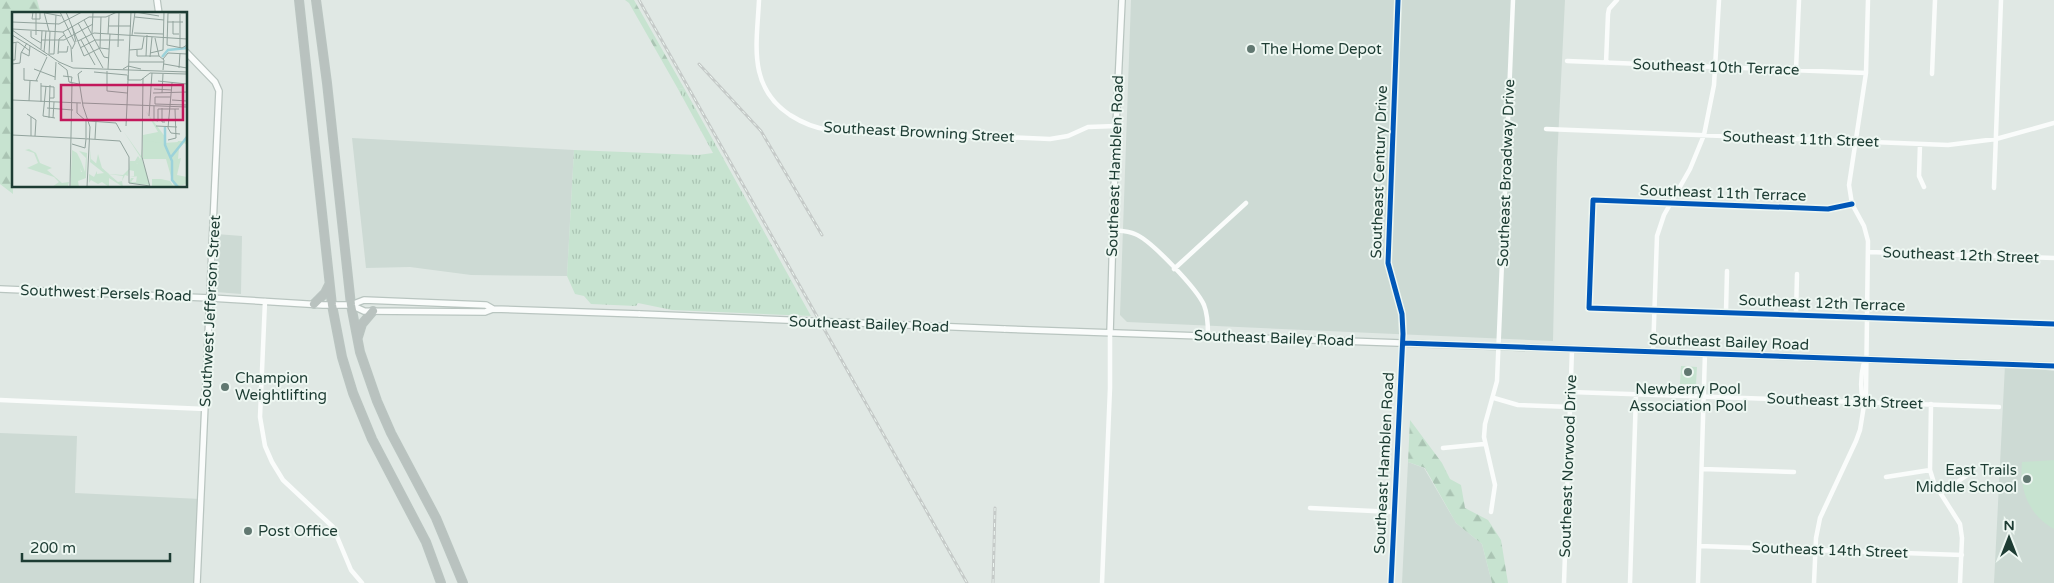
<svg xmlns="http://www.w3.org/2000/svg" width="2054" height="583" font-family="'Varela Round',sans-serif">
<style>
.built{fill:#cddad4}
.grass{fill:url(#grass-tufts)}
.forest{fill:url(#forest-firs)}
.garden{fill:#c7e3d0}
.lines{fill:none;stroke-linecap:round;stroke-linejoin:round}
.secondary-casing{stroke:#b9c5c0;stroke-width:8}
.highway-casing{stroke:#bac5c1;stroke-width:10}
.street{stroke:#fafcfb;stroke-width:4.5}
.secondary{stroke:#fafcfb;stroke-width:5.5}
.highway{stroke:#b9c2bf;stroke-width:8}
.rail-casing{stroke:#c5cac8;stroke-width:3}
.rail{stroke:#eef7f2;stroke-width:1;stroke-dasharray:4;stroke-linecap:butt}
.secondary-bridge-casing{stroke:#b9c5c0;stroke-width:8;stroke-linecap:butt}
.secondary-bridge{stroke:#fafcfb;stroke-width:5.5}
.cycleway-casing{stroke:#eef7f2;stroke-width:8}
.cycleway{stroke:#0057b8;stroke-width:5}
.poi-dot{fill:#617871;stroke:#eef7f2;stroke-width:2}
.labels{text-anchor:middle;stroke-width:4;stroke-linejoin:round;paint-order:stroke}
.poi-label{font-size:15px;fill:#1d3c33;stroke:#eef7f2;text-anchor:start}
.street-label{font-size:15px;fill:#1d3c33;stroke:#eef7f2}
.inset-river{fill:none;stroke:#9cd2da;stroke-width:2.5}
.inset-road{fill:none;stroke:#92a39d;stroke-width:1}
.view{fill:#c2185b;fill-opacity:0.15;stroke:#c2185b;stroke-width:2.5}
.inset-edge{fill:none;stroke:#1d3c33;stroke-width:2.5}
</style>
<defs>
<pattern id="grass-tufts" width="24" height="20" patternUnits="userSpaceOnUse" patternTransform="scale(1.25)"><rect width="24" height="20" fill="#c7e3d0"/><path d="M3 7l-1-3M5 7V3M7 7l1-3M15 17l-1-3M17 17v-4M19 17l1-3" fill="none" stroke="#aac4b3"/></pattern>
<pattern id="forest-firs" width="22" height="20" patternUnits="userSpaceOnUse" patternTransform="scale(1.25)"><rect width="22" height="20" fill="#c7e3d0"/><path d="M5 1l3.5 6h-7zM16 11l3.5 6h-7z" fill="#aac4b3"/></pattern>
</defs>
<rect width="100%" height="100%" fill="#e0e8e4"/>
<path class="built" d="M 1131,0 L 1565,0 L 1557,161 L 1553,341 L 1127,322 L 1120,315 Z
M 352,138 L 574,150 L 567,276 L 471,275 L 410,267 L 366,268 Z
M 216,234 L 242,236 L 241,294 L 216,292 Z
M 2005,365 L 2054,371 L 2054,583 L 1994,583 Z
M 0,433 L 77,436 L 75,493 L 201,499 L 196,583 L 0,583 Z
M 1408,462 L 1424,468 L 1456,523 L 1482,544 L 1492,583 L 1402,583 Z"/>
<path class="grass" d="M 684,88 L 811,316 L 672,310 L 638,303 L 636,306 L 591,304 L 584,296 L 575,294 L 567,276 L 574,150 L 698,155 L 713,153 L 678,89 Z"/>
<path class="forest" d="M 0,0 L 37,0 L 41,14 L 14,14 L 13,194 L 0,184 Z
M 625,0 L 634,0 L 684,88 L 678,89 L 629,3 Z
M 1410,420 L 1442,463 L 1450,479 L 1461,485 L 1465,508 L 1488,520 L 1501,540 L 1508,583 L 1492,583 L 1482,544 L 1456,523 L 1425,468 L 1408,462 Z"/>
<path class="garden" d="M 1681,366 L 1697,367 L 1696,384 L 1680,384 Z
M 2054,460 L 2054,529 C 2029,515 2019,490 2022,462 Z"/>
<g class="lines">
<g class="secondary-casing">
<path id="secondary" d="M 157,0 L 159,14
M 186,52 L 215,82 L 219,91 L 197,583
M 0,289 L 210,298 L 323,305 L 351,305 L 364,300 L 486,305 L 493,309
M 351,305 L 364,311 L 485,312 L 493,309 L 640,314
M 1004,329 L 2054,366
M 1110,333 L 1116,126 L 1122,0"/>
</g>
<g class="highway-casing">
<path id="highway" d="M 299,0 L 332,305 L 342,357 L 353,393 L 372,439 L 426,542 L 441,583
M 316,0 L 327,83 L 351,305 L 360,352 L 377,401 L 391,433 L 436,518 L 463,583
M 314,304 L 325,293 L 329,285
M 358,337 L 362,324 L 373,311"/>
</g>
<path class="street" d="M 759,0 C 757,44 747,86 790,115 C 801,122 815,128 829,130 L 1050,139 L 1068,136 L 1088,127 L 1116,126
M 1567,61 L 1866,73
M 1606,63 L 1608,14 L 1609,9 L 1617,0
M 1796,70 L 1799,0
M 1932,74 L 1935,0
M 1546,129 L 1948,145 L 1996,139 L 2054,123
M 1920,144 L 1919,176 L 1924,187
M 1994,188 L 2001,0
M 1852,204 L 1828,209 L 1593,200 L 1589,308 L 2054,324
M 1112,230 C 1120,231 1128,231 1135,234 C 1151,240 1197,289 1204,305 C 1208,315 1208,325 1208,335
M 1868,252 L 2054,258
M 1174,269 L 1246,203
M 265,301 L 260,417 L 265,446 L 272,462 L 283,480 L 333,527 L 351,570 L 362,583
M 1726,312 L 1727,271
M 1796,315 L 1797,274
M 1653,352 L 1657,236 L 1664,215 L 1690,169 L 1704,135 L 1714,85 L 1719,0
M 1571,392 L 1999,407
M 1494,398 L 1518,405 L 1571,407
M 0,400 L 205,409
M 1863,401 C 1860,388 1861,374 1864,362
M 1931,404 L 1930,470 L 1934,483 L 1960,524 L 1962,538 L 1960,583
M 1443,448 L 1484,444
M 1702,469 L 1794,472
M 1886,477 L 1930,470
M 1941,493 L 1966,476
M 1310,508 L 1394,512
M 1491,512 L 1495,485 L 1484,437 L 1485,424 L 1497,381 L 1513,0
M 1699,546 L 1962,555
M 1102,583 L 1110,388 L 1110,333
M 1391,583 L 1403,334 L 1402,314 L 1388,263 L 1398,0
M 1564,583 L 1572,349
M 1630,583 L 1636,394
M 1698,583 L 1705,353
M 1814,583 L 1816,538 L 1820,518 L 1856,441 L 1860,430 L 1866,393 L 1868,241 L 1864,226 L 1852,204 L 1849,185 L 1866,73 L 1868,0"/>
<use href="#secondary" class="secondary"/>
<use href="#highway" class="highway"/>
<g class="rail-casing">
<path id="rail" d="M 639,0 L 967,583
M 699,64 L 761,131 L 822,235
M 993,583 L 995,508"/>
</g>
<use href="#rail" class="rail"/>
<g class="secondary-bridge-casing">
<path id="secondary-bridge" d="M 640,314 L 1004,329"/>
</g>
<use href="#secondary-bridge" class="secondary-bridge"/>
<g class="cycleway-casing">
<path id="cycleway" d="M 1852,204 L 1828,209 L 1593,200 L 1589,308 L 2054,324
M 1403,343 L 2054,366
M 1391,583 L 1403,334 L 1402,314 L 1388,263 L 1398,0"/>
</g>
<use href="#cycleway" class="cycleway"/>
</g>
<g class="poi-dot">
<circle cx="1251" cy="49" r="5"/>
<circle cx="1688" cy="372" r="5"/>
<circle cx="225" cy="387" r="5"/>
<circle cx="2027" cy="479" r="5"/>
<circle cx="248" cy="531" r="5"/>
</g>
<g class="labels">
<g class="poi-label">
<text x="1261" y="54">The Home Depot</text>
<text x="235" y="383">Champion<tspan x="235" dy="17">Weightlifting</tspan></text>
<text x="1688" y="394" text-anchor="middle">Newberry Pool<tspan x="1688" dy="17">Association Pool</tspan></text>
<text x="2017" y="475" text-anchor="end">East Trails<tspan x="2017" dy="17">Middle School</tspan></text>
<text x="258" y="536">Post Office</text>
</g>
<g class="street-label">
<text transform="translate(1716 67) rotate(2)" y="5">Southeast 10th Terrace</text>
<text transform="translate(919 132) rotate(3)" y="5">Southeast Browning Street</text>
<text transform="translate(1801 139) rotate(2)" y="5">Southeast 11th Street</text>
<text transform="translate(1115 166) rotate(-88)" y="5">Southeast Hamblen Road</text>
<text transform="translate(1379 172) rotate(-88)" y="5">Southeast Century Drive</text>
<text transform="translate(1506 173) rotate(-88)" y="5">Southeast Broadway Drive</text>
<text transform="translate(1723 193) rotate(2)" y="5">Southeast 11th Terrace</text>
<text transform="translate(1961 255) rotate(2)" y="5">Southeast 12th Street</text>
<text transform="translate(106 293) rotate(2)" y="5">Southwest Persels Road</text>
<text transform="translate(1822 303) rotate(2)" y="5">Southeast 12th Terrace</text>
<text transform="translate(210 311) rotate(-87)" y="5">Southwest Jefferson Street</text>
<text transform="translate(869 324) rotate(2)" y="5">Southeast Bailey Road</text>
<text transform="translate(1274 338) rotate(2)" y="5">Southeast Bailey Road</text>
<text transform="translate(1729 342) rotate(2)" y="5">Southeast Bailey Road</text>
<text transform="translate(1845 401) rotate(2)" y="5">Southeast 13th Street</text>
<text transform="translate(1384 463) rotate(-87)" y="5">Southeast Hamblen Road</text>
<text transform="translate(1568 466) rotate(-88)" y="5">Southeast Norwood Drive</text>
<text transform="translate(1830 550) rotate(2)" y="5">Southeast 14th Street</text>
</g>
</g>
<g transform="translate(12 12)">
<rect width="175" height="175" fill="#e0e8e4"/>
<path d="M 131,123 L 152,131 L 166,130 L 166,134 L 158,147 L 131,147 ZM 60,138 L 68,150 L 69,161 L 59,160 ZM 86,142 L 90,156 L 97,162 L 111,163 L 117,157 L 118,149 L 123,149 L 126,144 L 128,147 L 124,152 L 129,150 L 129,164 L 118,165 L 122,164 L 122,159 L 117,158 L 116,164 L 113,163 L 110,169 L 111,164 L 96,162 L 84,152 ZM 149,167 L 158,169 L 162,175 L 140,175 L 140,167 Z" fill="#c7e3d0"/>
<path d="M 133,98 L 154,126 L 152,131 L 133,129 L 131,123 L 146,120 ZM 112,120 L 129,144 L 130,136 L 130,147 L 138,173 L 117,171 L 119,166 L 122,166 L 119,170 L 124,170 L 125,164 L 129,164 L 129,151 L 123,152 L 129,146 ZM 175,122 L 175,133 L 172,131 L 167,137 L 166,147 L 169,146 L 165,163 L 175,165 L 175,172 L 162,175 L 154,147 L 158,147 L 166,129 L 171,129 ZM 17,137 L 24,141 L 28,151 L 40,156 L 35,158 L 50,171 L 57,170 L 56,174 L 40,175 L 47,170 L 42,165 L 15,156 L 26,151 L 22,141 L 13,138 ZM 60,138 L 65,141 L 69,149 L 73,160 L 74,146 L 67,139 L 75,141 L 74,166 L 66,169 L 67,175 L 59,175 L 59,160 L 70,160 ZM 79,138 L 79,147 L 106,170 L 110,169 L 111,175 L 97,166 L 97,175 L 90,170 L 86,172 L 79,168 L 77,171 L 77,162 L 82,165 L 85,159 L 85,162 L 92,161 L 78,150 Z" fill="#c7e3d0"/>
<path class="inset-river" d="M 150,45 L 156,38 L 175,36M 153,115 L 153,133 L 160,149 L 160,168 L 166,175M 159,145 L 175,125"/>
<path class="inset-road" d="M 21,0 L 20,7 L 28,7 L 28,0M 32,0 L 37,19M 48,0 L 63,31 L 60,37M 54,0 L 72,44 L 88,36 L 97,37M 123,0 L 147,4M 33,1 L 49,4M 175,1 L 156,1 L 155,33 L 170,36 L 175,33M 168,2 L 168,36M 123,5 L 152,8M 72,8 L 92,45 L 97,46M 161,9 L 161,22 L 167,22M 0,10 L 47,12 L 70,0M 155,10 L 171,10M 66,11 L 91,56M 60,14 L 64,30M 97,14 L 119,14M 0,17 L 51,20 L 77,5 L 94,5 L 105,0M 0,18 L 47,50 L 61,56 L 175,60M 19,19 L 19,25 L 29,31M 51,20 L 59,35 L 60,50M 80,21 L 81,0M 122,21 L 151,22M 96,22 L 97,4M 0,23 L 35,44M 24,23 L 24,0M 120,23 L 123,0M 143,26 L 147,44 L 152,48 L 151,58M 29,28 L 52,28 L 81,12M 69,28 L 83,53M 66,29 L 82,21 L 175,27M 0,31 L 6,30 L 18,39M 106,35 L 107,0M 68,36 L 83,28 L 112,28M 88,36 L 89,5M 29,37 L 30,19M 117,38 L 130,37 L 132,25M 125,38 L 125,44 L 147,44M 9,40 L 17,44 L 18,34M 32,40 L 34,19M 46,40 L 55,40 L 56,34M 138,41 L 151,38 L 152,0M 38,42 L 42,42 L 44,3M 46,42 L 47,27 L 52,23M 37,43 L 38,19M 134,44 L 135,23M 138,45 L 140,25M 151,47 L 156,41 L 175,42M 0,48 L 3,48 L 4,31M 117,50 L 152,50M 46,51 L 55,58 L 57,70 L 67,72M 0,52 L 8,51 L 9,41 L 15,31M 152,52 L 175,56M 12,56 L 12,68 L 26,69M 167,56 L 168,41M 22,57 L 43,65M 96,57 L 98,22M 111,57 L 116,54 L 129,57M 70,59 L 66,62 L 71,94 L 78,115 L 75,175M 95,59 L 95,79 L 115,81M 82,60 L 115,63M 116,63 L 116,68 L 119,0M 51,64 L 60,65 L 59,71M 131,66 L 130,145 L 138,175M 43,68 L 44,50M 116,68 L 129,68 L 138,61 L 174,62M 24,69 L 35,45M 146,69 L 175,72M 160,71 L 156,116 L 159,121 L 168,122M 29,74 L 42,75 L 42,86 L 38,86M 34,74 L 31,104 L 43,106M 142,77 L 160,78M 141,81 L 175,80M 150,81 L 151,62M 159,85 L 143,85 L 143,92 L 175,93M 0,88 L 69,91M 160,88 L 175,89M 17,89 L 18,69M 29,90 L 29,71M 65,91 L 65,101 L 74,109 L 74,126M 70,91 L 175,95M 115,93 L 116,68M 142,94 L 142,108 L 146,109 L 146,97M 35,96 L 61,98M 150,96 L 150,110 L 153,110M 146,97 L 167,97M 15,102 L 24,108 L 23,124M 137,104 L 140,61M 19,105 L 19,124M 37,106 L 38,73M 41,106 L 42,90M 77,109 L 104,111 L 109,120M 114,114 L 115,93M 144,114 L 165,115M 0,123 L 78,127M 78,127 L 108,129 L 117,145 L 117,171 L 138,174M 83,127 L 84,109M 156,128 L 164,126 L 163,97M 60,132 L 73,136 L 74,127M 58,175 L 60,71"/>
<path class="view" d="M 49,73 L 171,73 L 171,108 L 49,108 Z"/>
<rect width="175" height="175" class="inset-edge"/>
</g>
<g transform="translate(2009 538)" stroke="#eef7f2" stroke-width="4" paint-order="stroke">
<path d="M0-4L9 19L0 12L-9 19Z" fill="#1d3c33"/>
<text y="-8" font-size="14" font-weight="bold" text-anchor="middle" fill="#1d3c33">N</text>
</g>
<path d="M22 553v8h148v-8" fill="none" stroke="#1d3c33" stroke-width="2.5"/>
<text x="30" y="553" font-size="15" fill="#1d3c33" stroke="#eef7f2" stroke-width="4" paint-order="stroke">200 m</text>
</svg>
